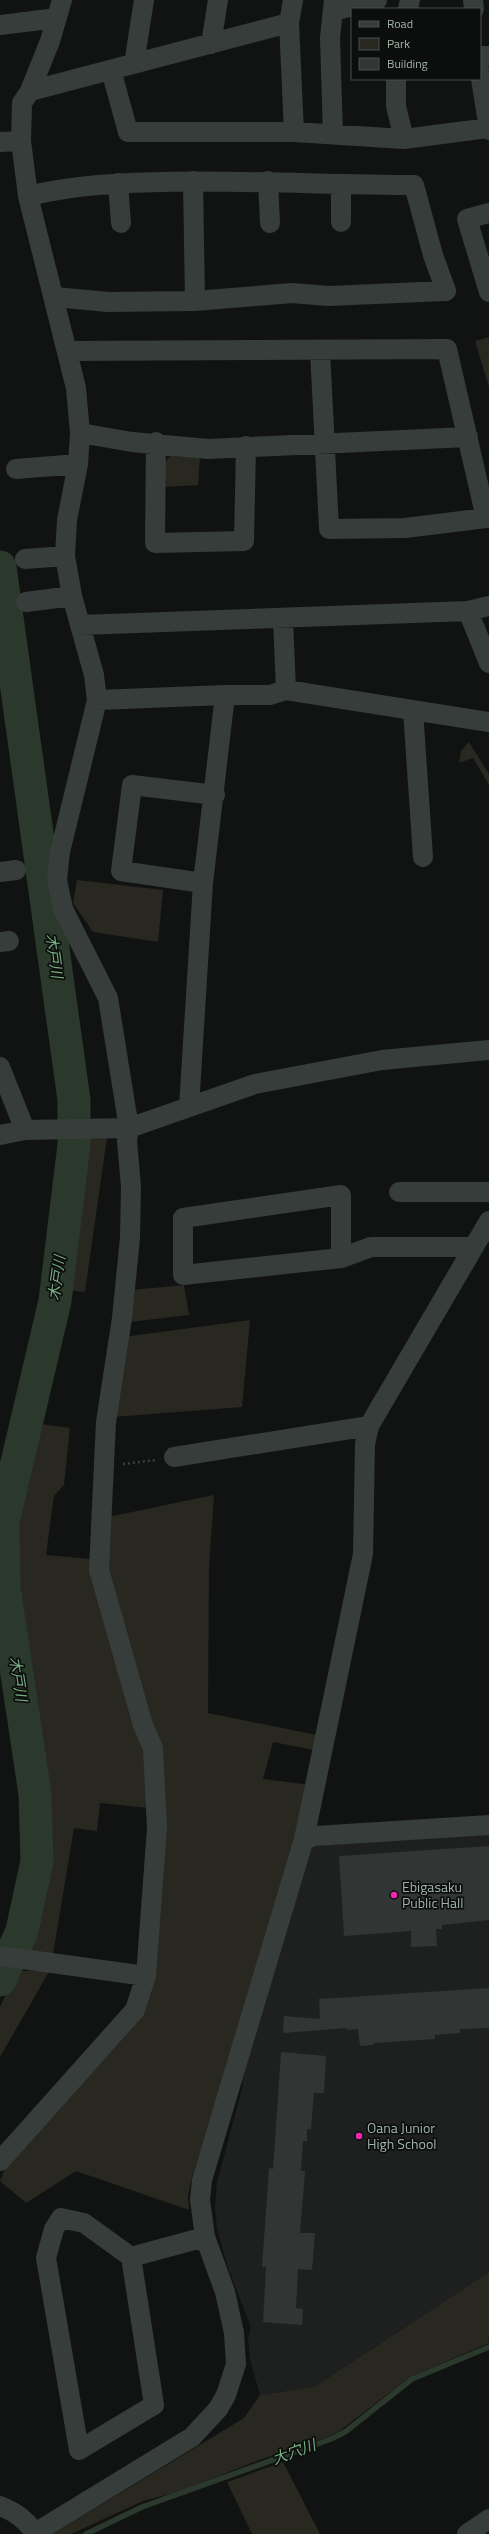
<svg xmlns="http://www.w3.org/2000/svg" width="489" height="2534" font-family="'Titillium Web','Noto Sans JP',sans-serif">
<style>
.built{fill:#1d201f}
.green{fill:#282720}
.lines{fill:none;stroke-linecap:round;stroke-linejoin:round}
.stream{stroke:#2a392b;stroke-width:5.5}
.river{stroke:#2a392b;stroke-width:33}
.building{fill:#313533}
.path{stroke:#3a413d;stroke-width:2.5;stroke-dasharray:2 3;stroke-linecap:butt}
.minor{stroke:#363d3a;stroke-width:20}
.poi-dot{fill:#f428b0;stroke:#0c0e0d;stroke-width:1.5}
.labels{text-anchor:middle;stroke-width:3.5;stroke-linejoin:round;paint-order:stroke}
.poi-label{font-size:14px;fill:#a2b4a9;stroke:#0c0e0d;text-anchor:start}
.water-label{font-size:15px;font-style:italic;fill:#78b080;stroke:#0c0e0d}
</style>
<rect width="100%" height="100%" fill="#111312"/>
<path class="built" d="M 489,1831 L 489,2272 L 314,2387 L 260,2395 L 250,2359 L 248,2339 L 251,2327 L 228,2268 L 217,2229 L 215,2207 L 217,2182 L 242,2089 L 246,2057 L 307,1847 Z"/>
<path class="green" d="M 489,337 L 489,387 L 475,341 Z
M 172,454 L 200,456 L 198,485 L 165,487 L 164,463 Z
M 469,742 L 489,774 L 489,785 L 473,758 L 459,763 L 461,751 Z
M 77,880 L 163,890 L 158,942 L 93,932 L 73,903 Z
M 107,1138 L 85,1292 L 60,1289 L 82,1139 Z
M 184,1285 L 189,1315 L 130,1322 L 131,1290 Z
M 250,1320 L 242,1407 L 113,1417 L 123,1337 Z
M 39,1424 L 70,1428 L 64,1485 L 54,1496 L 46,1555 L 90,1559 L 148,1750 L 150,1808 L 100,1803 L 97,1831 L 74,1828 L 52,1960 L 25,1949 L 48,1865 L 33,1716 L 16,1600 L 14,1520 Z
M 214,1495 L 209,1567 L 208,1713 L 322,1736 L 319,1751 L 273,1742 L 263,1779 L 311,1785 L 296,1847 L 192,2177 L 188,2196 L 189,2210 L 76,2171 L 26,2203 L 0,2181 L 10,2157 L 139,2014 L 151,1994 L 163,1828 L 109,1572 L 108,1517 Z
M 50,1970 L 0,2057 L 0,2007 L 17,1971 Z
M 489,2272 L 489,2343 L 410,2377 L 338,2432 L 328,2437 L 259,2460 L 181,2491 L 143,2501 L 71,2534 L 53,2534 L 244,2418 L 260,2395 L 314,2387 Z
M 283,2462 L 320,2534 L 252,2534 L 227,2482 Z"/>
<g class="lines">
<path class="stream" d="M 86,2534 L 142,2507 L 331,2439 L 345,2432 L 412,2379 L 489,2347"/>
<path class="river" d="M 0,567 L 74,1100 L 74,1145 L 55,1301 L 3,1522 L 4,1587 L 35,1794 L 37,1861 L 22,1931 L 0,1980"/>
</g>
<path class="building" d="M 489,1846 L 489,1920 L 442,1925 L 442,1929 L 436,1929 L 437,1946 L 411,1947 L 411,1931 L 344,1936 L 339,1856 Z
M 489,1988 L 489,2028 L 460,2029 L 460,2033 L 435,2035 L 435,2039 L 374,2043 L 374,2045 L 360,2046 L 358,2029 L 347,2030 L 347,2028 L 283,2033 L 284,2016 L 320,2019 L 319,1999 Z
M 281,2052 L 326,2056 L 324,2093 L 314,2093 L 311,2129 L 307,2129 L 307,2141 L 303,2141 L 301,2171 L 305,2171 L 300,2233 L 315,2233 L 312,2270 L 298,2269 L 296,2308 L 303,2309 L 302,2325 L 263,2322 L 266,2267 L 262,2267 L 269,2168 L 273,2169 Z"/>
<g class="lines">
<path class="path" d="M 123,1464 L 156,1460"/>
<path class="minor" d="M 293,0 L 289,23 L 294,132
M 473,0 L 474,9
M 408,9 L 410,0
M 333,11 L 377,0
M 0,25 L 57,18
M 211,44 L 218,0
M 480,56 L 489,56
M 134,64 L 144,0
M 111,70 L 128,132 L 294,132 L 404,139 L 489,128
M 480,72 L 489,130
M 396,79 L 396,106 L 404,139
M 30,91 L 289,23
M 333,134 L 330,38 L 334,0
M 0,142 L 21,141
M 193,181 L 195,301
M 268,181 L 270,223
M 118,183 L 121,223
M 341,185 L 341,222
M 28,196 C 75,185 115,183 163,182 C 247,180 330,185 414,185 L 433,255 L 446,291 L 328,296 L 292,293 L 195,301 L 108,302 L 55,297
M 489,213 L 467,219 L 489,292
M 67,351 L 447,349 L 486,518 L 405,528 L 329,529 L 320,350
M 80,433 L 132,442 L 208,449 L 468,437
M 156,442 L 155,543 L 244,541 L 246,446
M 16,469 L 78,464
M 25,559 L 65,556
M 26,602 L 72,596
M 468,611 L 489,663
M 283,619 L 286,690
M 80,625 L 468,611 L 489,606
M 97,700 L 225,695 L 270,695 L 286,690 L 489,722
M 413,710 L 423,857
M 0,872 L 16,870
M 203,883 L 121,871 L 132,785 L 215,795
M 0,942 L 9,941
M 0,1067 L 25,1130
M 189,1107 L 203,883 L 225,695
M 0,1135 L 25,1130 L 129,1128 L 255,1084 L 382,1060 L 489,1050
M 399,1192 L 489,1192
M 341,1258 L 341,1195 L 183,1218 L 183,1275 L 341,1258 L 371,1247 L 473,1247
M 174,1457 L 369,1426
M 304,1839 L 363,1554 L 365,1444 L 369,1426 L 489,1221
M 0,1956 L 146,1976
M 0,2161 L 135,2010 L 146,1976 L 157,1828 L 153,1748 L 143,1725 L 99,1570 L 106,1422 L 122,1318 L 130,1238 L 131,1187 L 127,1141 L 129,1128 L 108,998 L 63,909 L 57,880 L 60,852 L 97,700 L 94,675 L 72,596 L 65,556 L 67,520 L 78,464 L 80,433 L 76,388 L 28,196 L 21,141 L 22,103 L 30,91 L 50,41 L 62,0
M 131,2257 L 154,2405 L 79,2450 L 46,2258 L 54,2229 L 61,2218 L 84,2223 L 131,2257 L 205,2237
M 0,2506 C 16,2512 26,2520 36,2534
M 35,2533 L 192,2437 L 218,2409 L 226,2395 L 236,2364 L 234,2333 L 225,2292 L 205,2237 L 200,2200 L 202,2180 L 304,1839 L 315,1836 L 489,1825
M 467,2534 L 489,2519"/>
</g>
<g class="poi-dot">
<circle cx="394" cy="1895" r="4"/>
<circle cx="359" cy="2136" r="4"/>
</g>
<g class="labels">
<g class="poi-label">
<text x="402" y="1892">Ebigasaku<tspan x="402" dy="16">Public Hall</tspan></text>
<text x="367" y="2133">Oana Junior<tspan x="367" dy="16">High School</tspan></text>
</g>
<g class="water-label">
<text transform="translate(54 956) rotate(82)" y="5">木戸川</text>
<text transform="translate(57 1278) rotate(-82)" y="5">木戸川</text>
<text transform="translate(18 1679) rotate(81)" y="5">木戸川</text>
<text transform="translate(294 2452) rotate(-20)" y="5">大穴川</text>
</g>
</g>
<rect x="351" y="8" width="130" height="72" fill="#0c0e0d" stroke="#48504b"/>
<rect x="359" y="21" width="20" height="6" fill="#363d3a" stroke="#48504b"/>
<text x="387" y="28" font-size="12" fill="#a2b4a9">Road</text>
<rect x="359" y="38" width="20" height="12" fill="#282720" stroke="#48504b"/>
<text x="387" y="48" font-size="12" fill="#a2b4a9">Park</text>
<rect x="359" y="58" width="20" height="12" fill="#313533" stroke="#48504b"/>
<text x="387" y="68" font-size="12" fill="#a2b4a9">Building</text>
</svg>
